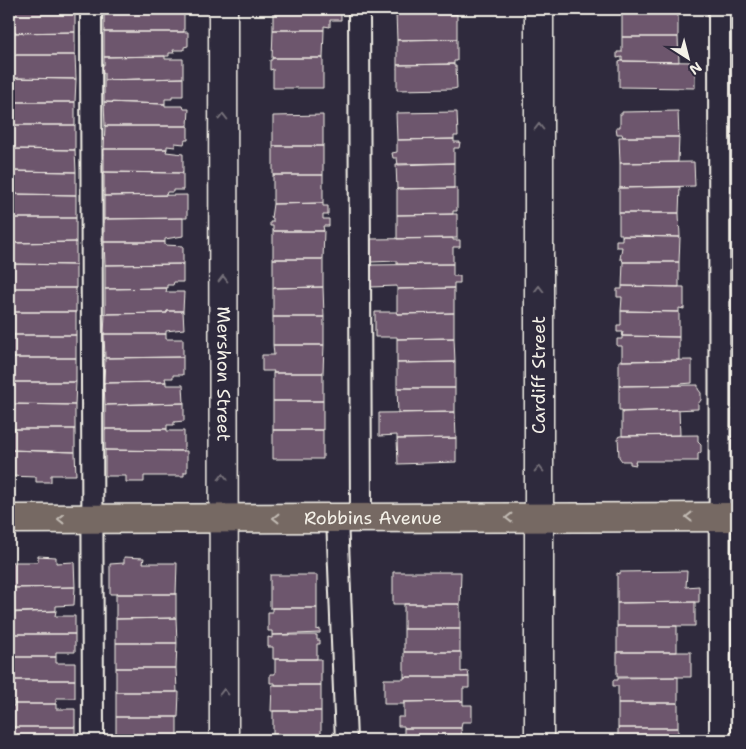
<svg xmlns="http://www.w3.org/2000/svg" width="746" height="749" font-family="'Shantell Sans',sans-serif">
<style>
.building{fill:#6d576d;stroke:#f4f1e8}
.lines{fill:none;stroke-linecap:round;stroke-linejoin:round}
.lane-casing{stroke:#f4f1e8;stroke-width:24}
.street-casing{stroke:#f4f1e8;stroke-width:31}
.highway-casing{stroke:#f4f1e8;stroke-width:31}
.lane{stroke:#2f2a3d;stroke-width:20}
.street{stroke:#2f2a3d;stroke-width:28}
.highway{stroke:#766964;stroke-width:28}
.oneway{stroke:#747079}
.oneway2{stroke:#c2bbb3}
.labels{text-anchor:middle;stroke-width:4.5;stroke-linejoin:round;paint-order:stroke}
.street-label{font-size:18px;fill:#f4f1e8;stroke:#2f2a3d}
</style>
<rect width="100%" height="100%" fill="#2f2a3d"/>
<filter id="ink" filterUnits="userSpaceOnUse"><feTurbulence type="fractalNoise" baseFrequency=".02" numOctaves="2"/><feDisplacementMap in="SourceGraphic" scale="10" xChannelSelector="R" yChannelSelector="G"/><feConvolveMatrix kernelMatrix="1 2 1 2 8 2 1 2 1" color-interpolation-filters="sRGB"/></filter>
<g filter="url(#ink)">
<path class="building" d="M 9,9 L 75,10 L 75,32 L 9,33 Z
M 11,9 L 75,9 L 75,10 Z
M 104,9 L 167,9 L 168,13 L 184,14 L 184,32 L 104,32 Z
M 273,9 L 341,9 L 341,20 L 330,20 L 330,27 L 324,26 L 324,30 L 273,30 Z
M 396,9 L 457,9 L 457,14 L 396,14 Z
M 622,9 L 678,9 L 678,12 L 622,12 Z
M 622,12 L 678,12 L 678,37 L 622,37 Z
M 396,14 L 457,14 L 457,39 L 397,40 Z
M 273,30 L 324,30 L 323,58 L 272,58 Z
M 75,32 L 75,55 L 13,55 L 13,51 L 9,51 L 9,33 Z
M 104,32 L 188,32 L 188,46 L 184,47 L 184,50 L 173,50 L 174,53 L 169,53 L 169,56 L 104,57 Z
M 622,37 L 678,37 L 679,62 L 622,61 L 622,57 L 617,58 L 617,52 L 622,52 Z
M 457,39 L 457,61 L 454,61 L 454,64 L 397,65 L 397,40 Z
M 13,55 L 75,55 L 76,79 L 9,78 L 9,58 L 13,59 Z
M 165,56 L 165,59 L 183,59 L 183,78 L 104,80 L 104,73 L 101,74 L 101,65 L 104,65 L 104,57 Z
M 272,58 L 323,58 L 323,88 L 273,88 L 273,69 L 270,70 L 270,60 L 272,60 Z
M 622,61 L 695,62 L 695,88 L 619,87 L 619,62 Z
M 454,64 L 454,66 L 456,66 L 457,88 L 453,89 L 397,90 L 397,65 Z
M 9,78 L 76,79 L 75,102 L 12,102 L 12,98 L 9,98 Z
M 183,78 L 183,96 L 172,96 L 172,99 L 165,99 L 165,104 L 104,102 L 104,80 Z
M 12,102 L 75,102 L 75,125 L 9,125 L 9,104 L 12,105 Z
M 104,102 L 165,104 L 165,106 L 183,106 L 184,109 L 189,109 L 188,126 L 105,126 Z
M 678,111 L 679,137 L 623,137 L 622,134 L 617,134 L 616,127 L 620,127 L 620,114 L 622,114 L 622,112 Z
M 457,112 L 458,136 L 454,136 L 454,139 L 397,140 L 396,113 Z
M 323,115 L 323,146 L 273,146 L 273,116 Z
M 9,125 L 75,125 L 75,150 L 12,149 L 12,144 L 9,144 Z
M 105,126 L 188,126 L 188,140 L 185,140 L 184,144 L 175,143 L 175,147 L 167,146 L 167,149 L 104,149 Z
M 619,137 L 679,137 L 678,162 L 620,163 Z
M 454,139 L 454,142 L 460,142 L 459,148 L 454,148 L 454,163 L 398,165 L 397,158 L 393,158 L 392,153 L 397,152 L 397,140 Z
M 273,146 L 323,146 L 323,175 L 273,175 Z
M 12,149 L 75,150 L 76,172 L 9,171 L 9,152 L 12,152 Z
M 104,149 L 167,149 L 166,152 L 183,154 L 183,173 L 104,172 Z
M 694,162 L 695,186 L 620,188 L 620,163 Z
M 454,163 L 454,188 L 397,189 L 396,164 Z
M 9,171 L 76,172 L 76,195 L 13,194 L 13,191 L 9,191 Z
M 104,172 L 183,173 L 183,190 L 173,190 L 173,192 L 167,192 L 166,195 L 104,196 Z
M 273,175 L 323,175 L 323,203 L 273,204 Z
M 680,187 L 679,213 L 619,213 L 619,188 Z
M 457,188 L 457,211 L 453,211 L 453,214 L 397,215 L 397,189 Z
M 13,194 L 76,195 L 76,218 L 9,218 L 9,198 L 13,198 Z
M 187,195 L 187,218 L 104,219 L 104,196 Z
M 323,203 L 323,206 L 328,206 L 328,215 L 323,215 L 323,219 L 329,219 L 329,226 L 323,226 L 324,231 L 273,231 L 273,226 L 270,226 L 270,222 L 273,222 L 273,218 L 271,218 L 273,204 Z
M 619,213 L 679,213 L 680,237 L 622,236 L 622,234 L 619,234 Z
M 457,214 L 457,238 L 397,239 L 397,215 Z
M 9,218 L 76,218 L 76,242 L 10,243 Z
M 183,218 L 183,236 L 165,239 L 165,242 L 104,242 L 104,219 Z
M 273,231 L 324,231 L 323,259 L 273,259 Z
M 622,236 L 680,237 L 679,262 L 623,262 L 622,259 L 620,259 L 622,247 L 616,247 L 616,240 L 622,240 Z
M 453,238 L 453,240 L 460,240 L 460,247 L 453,247 L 453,264 L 397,264 L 397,261 L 371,262 L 371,239 Z
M 76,242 L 76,265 L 9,264 L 9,243 Z
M 104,242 L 165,242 L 165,245 L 183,246 L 183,264 L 105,265 Z
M 273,259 L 323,259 L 323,287 L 273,288 Z
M 623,262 L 679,262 L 679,287 L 622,286 Z
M 9,264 L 76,265 L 76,288 L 11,288 L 11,284 L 9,284 Z
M 183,264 L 183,282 L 174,282 L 173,285 L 167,285 L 167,288 L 105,289 L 105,265 Z
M 453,264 L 453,276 L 460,276 L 460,283 L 454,283 L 454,288 L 397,289 L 397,286 L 371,287 L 371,265 Z
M 622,286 L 684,287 L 684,309 L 679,308 L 679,312 L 621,311 L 622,297 L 617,297 L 617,289 L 622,289 Z
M 323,287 L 324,317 L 273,317 L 273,288 Z
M 11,288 L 76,288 L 76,312 L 9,312 L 9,291 L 11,291 Z
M 167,288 L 166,292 L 184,292 L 183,311 L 167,311 L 167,313 L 105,314 L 105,289 Z
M 454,288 L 454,313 L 397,314 L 397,289 Z
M 167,311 L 183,311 L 184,329 L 166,331 L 166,334 L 104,334 L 105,314 L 167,313 Z
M 621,311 L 679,312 L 679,337 L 622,336 L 623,332 L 617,332 L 617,325 L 621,325 Z
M 9,312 L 76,312 L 76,335 L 14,335 L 13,331 L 9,331 Z
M 375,312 L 397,312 L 397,314 L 454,313 L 454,338 L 397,339 L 397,337 L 375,337 Z
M 273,317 L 324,317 L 324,345 L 273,345 Z
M 104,334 L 166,334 L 166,339 L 183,339 L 183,357 L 105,358 Z
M 14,335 L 76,335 L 76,358 L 9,358 L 9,338 L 14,338 Z
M 736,335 L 737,335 L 737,360 L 733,352 L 733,344 L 736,341 Z
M 622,336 L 679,337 L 679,360 L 622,361 L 622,346 L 617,346 L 617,339 L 622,339 Z
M 454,338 L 455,362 L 397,363 L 397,339 Z
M 273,345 L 324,345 L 323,373 L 273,373 L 274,371 L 262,371 L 262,355 L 274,355 Z
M 183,357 L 183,375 L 173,375 L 173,378 L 165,378 L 166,382 L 104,383 L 105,358 Z
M 9,358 L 76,358 L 76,382 L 12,382 L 12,378 L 9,378 Z
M 692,360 L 692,383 L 680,384 L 680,385 L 619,386 L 619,361 Z
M 455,362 L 455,388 L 397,388 L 397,363 Z
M 273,373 L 323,373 L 323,401 L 273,401 Z
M 12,382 L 76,382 L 75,405 L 9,404 L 9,384 L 12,384 Z
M 166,382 L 166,385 L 183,385 L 184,403 L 105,405 L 104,383 Z
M 698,385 L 698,389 L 701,393 L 701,400 L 698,404 L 698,409 L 622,412 L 622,410 L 619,410 L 619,386 Z
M 397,388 L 455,388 L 455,412 L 398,413 Z
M 273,401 L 323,401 L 323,430 L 273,430 Z
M 184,403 L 184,421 L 174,422 L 174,425 L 167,425 L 167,429 L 105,429 L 105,405 Z
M 9,404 L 75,405 L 75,429 L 12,429 L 12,424 L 9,424 Z
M 679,410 L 680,435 L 622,436 L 622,412 Z
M 455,412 L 456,438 L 397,439 L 397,435 L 379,436 L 379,413 Z
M 12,429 L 75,429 L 75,452 L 9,450 L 9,431 L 12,431 Z
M 105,429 L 167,429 L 167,431 L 184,431 L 184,451 L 105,450 Z
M 273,430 L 323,430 L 323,459 L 273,459 Z
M 698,435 L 698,441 L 701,444 L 701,452 L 698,454 L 698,461 L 635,461 L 636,465 L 630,464 L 630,461 L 622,461 L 619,457 L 618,437 L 620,436 Z
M 728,436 L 737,436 L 737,454 L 729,455 Z
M 456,438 L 456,462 L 398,464 L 397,439 Z
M 9,450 L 75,452 L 76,475 L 51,475 L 51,482 L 36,482 L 36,477 L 9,476 Z
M 105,450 L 187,451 L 187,472 L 184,472 L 184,476 L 144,476 L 144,482 L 126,482 L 126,476 L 105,476 Z
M 38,556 L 56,557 L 56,563 L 74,562 L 75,587 L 9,588 L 9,562 L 38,562 Z
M 124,557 L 144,558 L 143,563 L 177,563 L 176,594 L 110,594 L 110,564 L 124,563 Z
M 687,571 L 686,587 L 699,586 L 699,602 L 617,603 L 617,573 L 620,574 L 620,572 Z
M 393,572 L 461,572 L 460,604 L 393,604 Z
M 270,575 L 317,575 L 317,608 L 270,608 Z
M 75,587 L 74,605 L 56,606 L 56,611 L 13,612 L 12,608 L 9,609 L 9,588 Z
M 116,594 L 176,594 L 176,618 L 116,619 Z
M 695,602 L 695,626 L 617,626 L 617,603 Z
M 404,604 L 460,604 L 460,629 L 404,629 Z
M 272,608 L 317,608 L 317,630 L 320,629 L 320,633 L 272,635 L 272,631 L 268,631 L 268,612 L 272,612 Z
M 56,611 L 55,616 L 75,616 L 75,634 L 9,634 L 9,613 Z
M 176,618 L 177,643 L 116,643 L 116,619 Z
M 617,626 L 677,626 L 677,652 L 617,652 Z
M 404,629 L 460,629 L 460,652 L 404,652 Z
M 9,634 L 75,634 L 75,652 L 56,652 L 56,657 L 13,657 L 13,655 L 9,655 Z
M 272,635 L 317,635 L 317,640 L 320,640 L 320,644 L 317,644 L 317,659 L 273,659 L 273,647 L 268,647 L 268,637 L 272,638 Z
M 116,643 L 177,643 L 176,668 L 116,668 Z
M 404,652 L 461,652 L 461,672 L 468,671 L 469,677 L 404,677 Z
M 617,652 L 691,652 L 691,677 L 617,677 Z
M 13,657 L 56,657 L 56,663 L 75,663 L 75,680 L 9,680 L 9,659 L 13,659 Z
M 275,659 L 321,659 L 321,685 L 275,685 L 275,683 L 270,683 L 270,674 L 275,674 Z
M 116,668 L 176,668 L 177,692 L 116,692 Z
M 404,677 L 469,677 L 469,688 L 463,688 L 463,701 L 404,702 L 404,704 L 384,704 L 384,679 L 404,679 Z
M 678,677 L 678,703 L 618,703 L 618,686 L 613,686 L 613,680 L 618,680 L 618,678 Z
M 9,680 L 75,680 L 75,698 L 56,698 L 56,704 L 14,704 L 14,701 L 9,701 Z
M 272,685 L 321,685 L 321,711 L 271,711 Z
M 116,692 L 179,692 L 178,717 L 116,717 Z
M 463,701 L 463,705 L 472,705 L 472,722 L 462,722 L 461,728 L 404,728 L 404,726 L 398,726 L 398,717 L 404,717 L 404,702 Z
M 618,703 L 678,703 L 678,728 L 618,728 Z
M 14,704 L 56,704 L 56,709 L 75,709 L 75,727 L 9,727 L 9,706 L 14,706 Z
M 273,711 L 321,711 L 321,735 L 273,735 Z
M 116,717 L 177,717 L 177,740 L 116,740 Z
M 9,727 L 75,727 L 75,740 L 9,740 Z
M 404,728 L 461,728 L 462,740 L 404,740 Z
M 618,728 L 678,728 L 678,740 L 618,740 Z
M 273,735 L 321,735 L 320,740 L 273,740 Z"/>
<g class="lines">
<g class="lane-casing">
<path id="lane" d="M 91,9 L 93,740
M 359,9 L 361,518
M 719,9 L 720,740
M 337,518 L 346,740"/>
</g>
<g class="street-casing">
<g id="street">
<path id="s1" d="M 223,9 L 224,740"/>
<path d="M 539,9 L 539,740"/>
</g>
</g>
<g class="highway-casing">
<g id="highway">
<path id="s2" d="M 9,519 L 737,517"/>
</g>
</g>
<use href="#lane" class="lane"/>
<use href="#street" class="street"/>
<use href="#highway" class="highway"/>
</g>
<defs><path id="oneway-chevron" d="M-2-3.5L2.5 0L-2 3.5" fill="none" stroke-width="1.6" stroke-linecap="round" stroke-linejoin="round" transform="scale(1.25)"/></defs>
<g class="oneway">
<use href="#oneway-chevron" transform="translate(223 117) rotate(-90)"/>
<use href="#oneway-chevron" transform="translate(539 127) rotate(-90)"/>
<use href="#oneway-chevron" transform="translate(223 279) rotate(-90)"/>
<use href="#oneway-chevron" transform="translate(539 289) rotate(-90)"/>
<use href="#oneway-chevron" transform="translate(539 469) rotate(-90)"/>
<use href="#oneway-chevron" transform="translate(223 477) rotate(-90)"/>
<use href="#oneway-chevron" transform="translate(224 692) rotate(-90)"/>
</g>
<g class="oneway2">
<use href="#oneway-chevron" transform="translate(689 517) rotate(180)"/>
<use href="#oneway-chevron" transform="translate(276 518) rotate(180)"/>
<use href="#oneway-chevron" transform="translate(509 518) rotate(180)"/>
<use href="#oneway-chevron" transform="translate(61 519) rotate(-180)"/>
</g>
</g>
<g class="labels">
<g class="street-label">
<text dy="6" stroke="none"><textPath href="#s1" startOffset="365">Mershon Street</textPath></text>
<text transform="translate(539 375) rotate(-90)" y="6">Cardiff Street</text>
<text dy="6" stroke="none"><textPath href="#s2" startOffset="364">Robbins Avenue</textPath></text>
</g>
</g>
<rect width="746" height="749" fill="none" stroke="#2f2a3d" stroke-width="30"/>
<rect x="15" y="15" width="716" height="719" fill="none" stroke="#f4f1e8" stroke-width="2" filter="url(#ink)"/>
<g transform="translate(688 58) rotate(144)" stroke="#2f2a3d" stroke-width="4" paint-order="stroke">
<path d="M0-4L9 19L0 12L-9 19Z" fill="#f4f1e8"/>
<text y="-8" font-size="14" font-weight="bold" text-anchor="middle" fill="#f4f1e8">N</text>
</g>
</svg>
